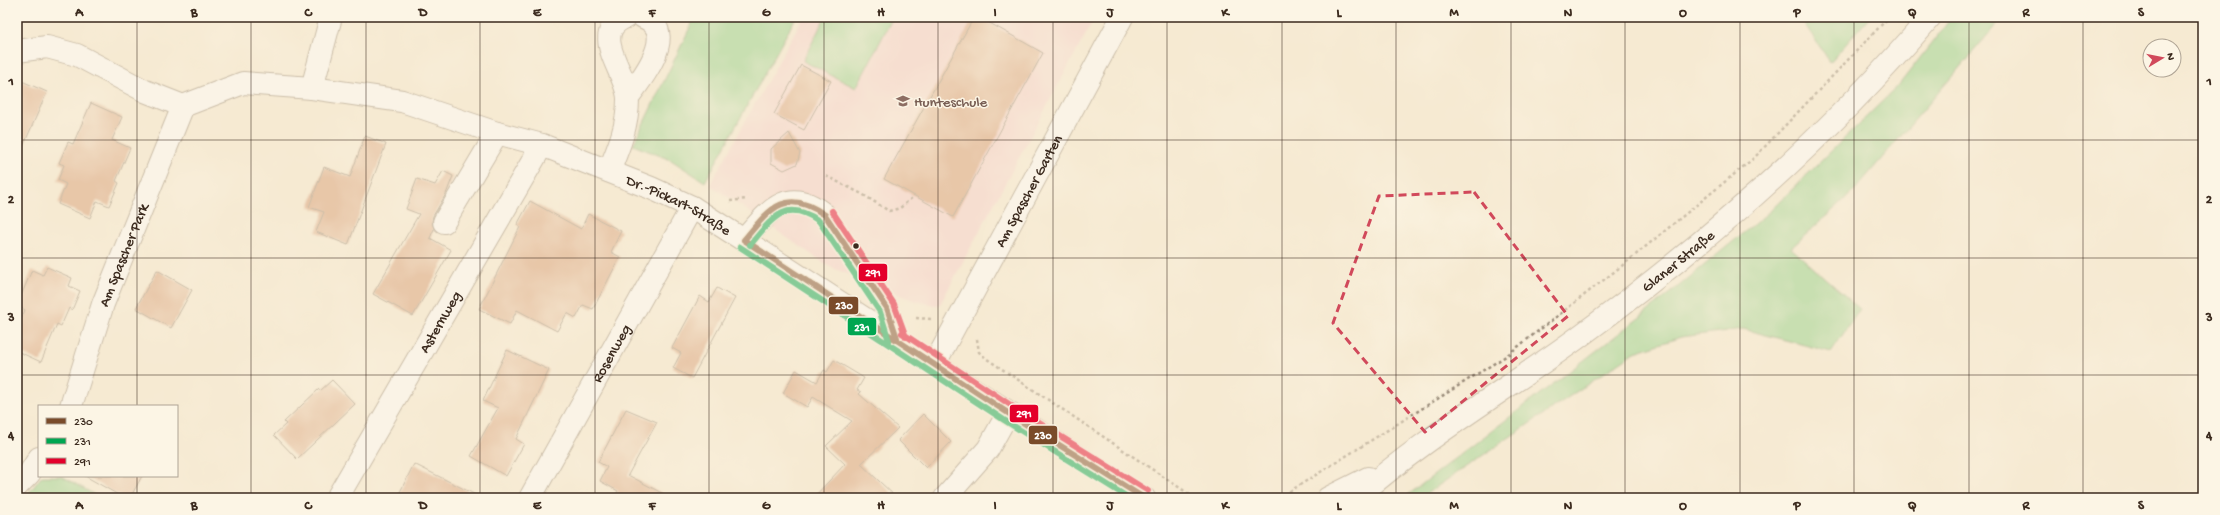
<svg xmlns="http://www.w3.org/2000/svg" width="2220" height="515" font-family="'Gochi Hand',sans-serif">
<style>
.built{fill:#f7d0ce}
.green{fill:#90d289;stroke:#667e54}
.building{fill:#d79d77}
.lines{fill:none;stroke-linecap:round;stroke-linejoin:round}
.minor-casing{stroke:#988a78;stroke-width:24}
.path{stroke:#988a78;stroke-width:2.5;stroke-dasharray:3 3;stroke-linecap:butt}
.minor{stroke:#fff;stroke-width:22}
.bus-1-casing{stroke:#fcf5e5;stroke-width:9}
.bus-2-casing{stroke:#fcf5e5;stroke-width:9}
.bus-3-casing{stroke:#fcf5e5;stroke-width:9}
.bus-1{stroke:#7a4b2a;stroke-width:6}
.bus-2{stroke:#00a651;stroke-width:6}
.bus-3{stroke:#e4002b;stroke-width:6}
.marked{fill:none;stroke:#d1495b;stroke-width:3;stroke-dasharray:8 5;stroke-linejoin:round}
.grid{fill:none;stroke:#3b2a1e;stroke-width:1;stroke-opacity:0.55}
.bus-dot{fill:#3b2a1e;stroke:#fcf5e5;stroke-width:1.5}
.labels{text-anchor:middle;stroke-width:3;stroke-linejoin:round;paint-order:stroke}
.education-label{font-size:15px;fill:#785e54;stroke:#fcf5e5;text-anchor:start}
.street-label{font-size:15px;fill:#3b2a1e;stroke:#fcf5e5}
.line-badge{stroke:#fcf5e5;stroke-width:1.5}
.badge-label{font-size:11px;text-anchor:middle;font-weight:bold;fill:#fff}
.neatline{fill:none;stroke:#3b2a1e;stroke-width:1.5}
.grid-label{font-size:13px;text-anchor:middle;font-weight:bold;fill:#3b2a1e}
</style>
<rect width="100%" height="100%" fill="#fcf5e5"/>
<filter id="ink" filterUnits="userSpaceOnUse"><feTurbulence type="fractalNoise" baseFrequency=".025" numOctaves="2"/><feDisplacementMap in="SourceGraphic" scale="8" xChannelSelector="R" yChannelSelector="G"/><feConvolveMatrix kernelMatrix="1 2 1 2 8 2 1 2 1" color-interpolation-filters="sRGB"/></filter>
<filter id="wash" filterUnits="userSpaceOnUse"><feTurbulence type="fractalNoise" baseFrequency=".012" numOctaves="4" result="noise"/><feDisplacementMap in="SourceGraphic" scale="16" xChannelSelector="R" yChannelSelector="G"/><feGaussianBlur stdDeviation="0.9" result="paint"/><feColorMatrix in="noise" values="0 0 0 0 0 0 0 0 0 0 0 0 0 0 0 0 0 1.4 0 .05"/><feComposite in="paint" operator="in"/></filter>
<g filter="url(#wash)">
<rect width="100%" height="100%" fill="#f6ead2"/>
<path class="built" d="M 803,17 L 1095,17 L 939,306 L 915,301 L 830,267 L 710,185 Z"/>
<path class="green" d="M 695,17 L 796,17 L 705,182 L 671,160 L 633,145 Z
M 825,17 L 893,17 L 856,88 L 803,61 Z
M 1800,17 L 1870,17 L 1830,62 Z
M 1952,17 L 2003,17 L 1853,192 L 1791,248 L 1860,309 L 1831,352 L 1743,329 L 1681,337 L 1635,352 L 1420,498 L 1404,498 L 1656,305 L 1770,211 L 1898,86 Z
M 42,476 L 62,476 L 100,498 L 25,498 Z"/>
<g id="blocks">
<path class="building" d="M 974,17 L 979,17 L 1043,53 L 953,217 L 884,179 Z
M 801,65 L 831,81 L 804,130 L 774,114 Z
M 17,79 L 47,92 L 17,160 Z
M 91,103 L 122,117 L 112,140 L 130,148 L 116,181 L 119,183 L 109,206 L 97,201 L 90,218 L 58,204 L 66,184 L 58,180 L 64,165 L 59,163 L 68,142 L 73,144 Z
M 789,133 L 800,153 L 797,164 L 784,170 L 771,163 L 771,149 Z
M 365,136 L 386,144 L 348,245 L 316,232 L 324,212 L 309,207 L 324,167 L 350,177 Z
M 443,171 L 453,176 L 446,194 L 433,216 L 432,222 L 434,229 L 430,238 L 451,250 L 413,316 L 373,294 L 419,214 L 406,209 L 417,179 L 435,185 Z
M 530,201 L 581,229 L 588,214 L 621,231 L 611,252 L 620,257 L 593,309 L 583,305 L 576,318 L 567,313 L 557,331 L 517,310 L 510,324 L 479,309 L 520,227 L 517,225 Z
M 47,267 L 72,278 L 69,286 L 80,291 L 72,310 L 69,308 L 61,326 L 57,324 L 41,362 L 17,351 L 17,329 L 25,310 L 17,305 L 32,270 L 43,275 Z
M 157,270 L 192,290 L 171,328 L 136,308 Z
M 717,288 L 735,298 L 692,378 L 673,368 L 681,353 L 672,348 L 700,296 L 709,302 Z
M 507,350 L 549,370 L 516,439 L 524,444 L 506,476 L 471,456 L 498,408 L 483,401 Z
M 834,360 L 864,378 L 857,390 L 861,392 L 859,394 L 898,428 L 861,464 L 897,498 L 813,498 L 845,464 L 826,446 L 852,421 L 813,397 L 807,407 L 783,393 L 796,370 L 817,382 L 824,370 L 827,372 Z
M 332,380 L 355,404 L 297,459 L 274,435 L 286,424 L 284,422 L 319,389 L 320,391 Z
M 626,409 L 657,422 L 628,475 L 671,498 L 614,498 L 618,491 L 600,481 L 607,467 L 598,462 Z
M 923,414 L 951,442 L 926,468 L 898,440 Z
M 414,464 L 482,498 L 397,498 Z
M 85,476 L 142,476 L 130,498 L 124,498 Z"/>
</g>
</g>
<g filter="url(#ink)">
<use href="#blocks" fill-opacity="0" stroke="#988a78" stroke-width="1"/>
<g class="lines">
<g class="minor-casing">
<g id="minor">
<path d="M 17,51 L 47,47 L 77,55 L 145,91 L 183,106"/>
<path d="M 312,88 L 331,17"/>
<path d="M 628,97 C 642,79 680,31 643,17"/>
<path d="M 609,171 C 619,147 628,125 628,99 C 628,74 587,33 626,17"/>
<path d="M 444,222 L 497,133"/>
<path d="M 744,240 C 769,211 788,184 825,215 L 887,308 L 898,340"/>
<path id="s1" d="M 935,363 L 1122,17"/>
<path id="s2" d="M 71,406 L 103,304 L 183,106 L 243,83 L 312,88 L 402,101 L 497,133 L 542,145 L 651,188 L 692,207 C 843,303 991,403 1144,498"/>
<path d="M 17,486 L 29,474 L 39,458"/>
<path id="s3" d="M 337,498 L 542,145"/>
<path id="s4" d="M 530,498 L 692,207"/>
<path d="M 945,498 L 988,449 L 1008,413"/>
<path d="M 1328,498 L 1368,478"/>
<path id="s5" d="M 1356,498 C 1424,438 1503,392 1576,339 C 1705,245 1826,139 1930,17"/>
</g>
</g>
<path class="path" d="M 826,176 L 862,194 L 889,211 L 900,208 L 914,196
M 730,201 L 747,199
M 916,318 L 931,319
M 977,339 L 979,352 L 987,359 L 1195,498
M 1279,498 L 1506,356 L 1628,261 L 1754,158 L 1889,17"/>
<use href="#minor" class="minor"/>
<g class="bus-1-casing">
<path id="bus-1" d="M 744,240 L 1008,413 L 1144,498
M 744,240 C 770,209 785,187 825,215 L 887,308 L 897,338"/>
</g>
<g class="bus-2-casing">
<path id="bus-2" d="M 750,245 C 772,219 785,197 819,221 L 880,312 L 889,341
M 740,247 L 1004,420 L 1129,498"/>
</g>
<g class="bus-3-casing">
<path id="bus-3" d="M 832,211 L 894,304 L 906,337
M 902,333 L 1012,406 L 1148,491"/>
</g>
<use href="#bus-1" class="bus-1"/>
<use href="#bus-2" class="bus-2"/>
<use href="#bus-3" class="bus-3"/>
</g>
</g>
<path d="M0 0H2220V515H0ZM 1474,192 L 1568,316 L 1425,432 L 1333,323 L 1379,196 Z" fill="#f6ead2" fill-opacity=".55" fill-rule="evenodd"/>
<path class="marked" d="M 1474,192 L 1568,316 L 1425,432 L 1333,323 L 1379,196 Z"/>
<path class="grid" d="M 137,17 L 137,406M 251,17 L 251,498M 366,17 L 366,498M 480,17 L 480,498M 595,17 L 595,498M 709,17 L 709,498M 824,17 L 824,498M 938,17 L 938,498M 1053,17 L 1053,498M 1167,17 L 1167,498M 1282,17 L 1282,498M 1396,17 L 1396,498M 1511,17 L 1511,498M 1625,17 L 1625,498M 1740,17 L 1740,498M 1854,17 L 1854,498M 1969,17 L 1969,498M 2083,17 L 2083,498M 17,140 L 2203,140M 17,258 L 2203,258M 17,375 L 2203,375M 137,476 L 137,498"/>
<defs>
<g id="school-bare" transform="scale(1.08)"><path d="M0-5L7-2L0 1L-7-2ZM-4 1L0 2.5L4 1V4Q0 6-4 4Z" fill="#8d6e63" stroke="#fcf5e5" stroke-width="2.5" paint-order="stroke"/></g>
</defs>
<g fill-rule="evenodd">
<use href="#school-bare" x="903" y="101"/>
</g>
<circle class="bus-dot" cx="856" cy="246" r="3.5"/>
<g class="labels">
<g class="education-label">
<text x="914" y="106">Hunteschule</text>
</g>
<g class="street-label">
<text dy="5" stroke="none"><textPath href="#s1" startOffset="196">Am Spascher Garten</textPath></text>
<text dy="5" stroke="none"><textPath href="#s2" startOffset="841">Dr.-Pickart-Straße</textPath></text>
<text dy="5" stroke="none"><textPath href="#s2" startOffset="160">Am Spascher Park</textPath></text>
<text dy="5" stroke="none"><textPath href="#s5" startOffset="400">Glaner Straße</textPath></text>
<text dy="5" stroke="none"><textPath href="#s3" startOffset="204">Asternweg</textPath></text>
<text dy="5" stroke="none"><textPath href="#s4" startOffset="166">Rosenweg</textPath></text>
</g>
</g>
<g class="line-badge">
<rect x="858" y="263" width="30" height="19" rx="4" fill="#e4002b"/>
<rect x="828" y="296" width="31" height="19" rx="4" fill="#7a4b2a"/>
<rect x="847" y="317" width="30" height="19" rx="4" fill="#00a651"/>
<rect x="1009" y="404" width="30" height="19" rx="4" fill="#e4002b"/>
<rect x="1028" y="425" width="30" height="20" rx="4" fill="#7a4b2a"/>
</g>
<g class="badge-label">
<text x="873" y="276">291</text>
<text x="844" y="309">230</text>
<text x="862" y="331">231</text>
<text x="1024" y="417">291</text>
<text x="1043" y="439">230</text>
</g>
<rect width="2220" height="515" fill="none" stroke="#fcf5e5" stroke-width="44"/>
<rect x="38" y="405" width="140" height="72" fill="#fcf5e5" stroke="#afa495"/>
<rect x="46" y="418" width="20" height="6" fill="#7a4b2a" stroke="#afa495"/>
<text x="74" y="425" font-size="12" fill="#3b2a1e">230</text>
<rect x="46" y="438" width="20" height="6" fill="#00a651" stroke="#afa495"/>
<text x="74" y="445" font-size="12" fill="#3b2a1e">231</text>
<rect x="46" y="458" width="20" height="6" fill="#e4002b" stroke="#afa495"/>
<text x="74" y="465" font-size="12" fill="#3b2a1e">291</text>
<g transform="translate(2162 58) rotate(80)"><circle r="19" fill="#fcf5e5" stroke="#afa495"/>
<path d="M0-3L7 15L0 10L-7 15Z" fill="#d1495b"/>
<text y="-6" font-size="11" font-weight="bold" text-anchor="middle" fill="#3b2a1e">N</text>
</g>
<rect x="22" y="22" width="2176" height="471" class="neatline"/>
<g class="grid-label">
<text x="79" y="16">A</text>
<text x="194" y="16">B</text>
<text x="308" y="16">C</text>
<text x="423" y="16">D</text>
<text x="537" y="16">E</text>
<text x="652" y="16">F</text>
<text x="766" y="16">G</text>
<text x="881" y="16">H</text>
<text x="995" y="16">I</text>
<text x="1110" y="16">J</text>
<text x="1225" y="16">K</text>
<text x="1339" y="16">L</text>
<text x="1454" y="16">M</text>
<text x="1568" y="16">N</text>
<text x="1683" y="16">O</text>
<text x="1797" y="16">P</text>
<text x="1912" y="16">Q</text>
<text x="2026" y="16">R</text>
<text x="2141" y="16">S</text>
<text x="11" y="85">1</text>
<text x="2209" y="85">1</text>
<text x="11" y="203">2</text>
<text x="2209" y="203">2</text>
<text x="11" y="321">3</text>
<text x="2209" y="321">3</text>
<text x="11" y="439">4</text>
<text x="2209" y="439">4</text>
<text x="79" y="509">A</text>
<text x="194" y="509">B</text>
<text x="308" y="509">C</text>
<text x="423" y="509">D</text>
<text x="537" y="509">E</text>
<text x="652" y="509">F</text>
<text x="766" y="509">G</text>
<text x="881" y="509">H</text>
<text x="995" y="509">I</text>
<text x="1110" y="509">J</text>
<text x="1225" y="509">K</text>
<text x="1339" y="509">L</text>
<text x="1454" y="509">M</text>
<text x="1568" y="509">N</text>
<text x="1683" y="509">O</text>
<text x="1797" y="509">P</text>
<text x="1912" y="509">Q</text>
<text x="2026" y="509">R</text>
<text x="2141" y="509">S</text>
</g>
</svg>
